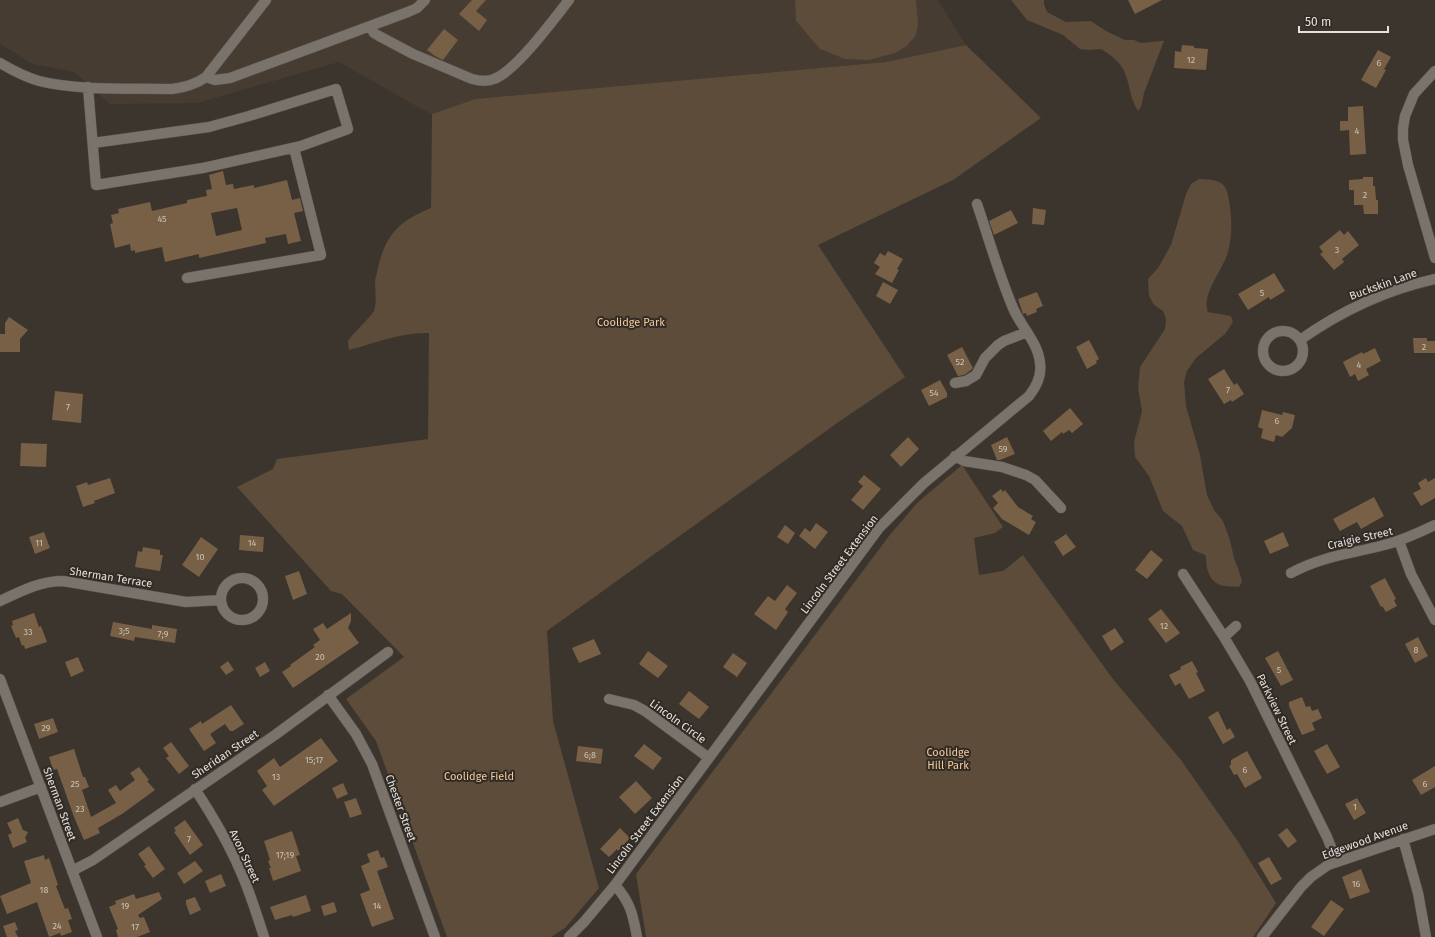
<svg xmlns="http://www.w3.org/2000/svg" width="1435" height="937" font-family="'Fira Sans',sans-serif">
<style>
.built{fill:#473c31}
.green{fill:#5c4c39}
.building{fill:#776046;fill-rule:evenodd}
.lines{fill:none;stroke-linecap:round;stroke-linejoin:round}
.minor-casing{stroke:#59544e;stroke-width:11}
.minor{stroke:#7a736c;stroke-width:10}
.labels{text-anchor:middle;stroke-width:4;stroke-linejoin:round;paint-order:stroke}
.number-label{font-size:9px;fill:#cac1b7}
.street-label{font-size:11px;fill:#e5e1dd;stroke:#312b25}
.park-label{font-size:11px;fill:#f3c999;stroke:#312b25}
</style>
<rect width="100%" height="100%" fill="#3b352e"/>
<path class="built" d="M 0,0 L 938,0 L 966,45 L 886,62 L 475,99 L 432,114 L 418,107 L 339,62 L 197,103 L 110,104 L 74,72 L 33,64 L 0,44 Z"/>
<path class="green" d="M 795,0 L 916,0 L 918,24 L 916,35 L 907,46 L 895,53 L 869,60 L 845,59 L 820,49 L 796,21 Z
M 1011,0 L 1044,0 L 1044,4 L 1047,12 L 1066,22 L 1091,21 L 1106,31 L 1125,40 L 1134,40 L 1141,43 L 1161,41 L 1164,41 L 1144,93 L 1141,107 L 1138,111 C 1130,98 1131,90 1126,76 C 1123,64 1111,55 1101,49 L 1089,50 L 1080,49 L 1063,35 L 1027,20 Z
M 966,45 L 1041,118 L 953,180 L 818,245 L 905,377 L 840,421 L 547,631 L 553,721 L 599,888 L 565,928 L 551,937 L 447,937 L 376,741 L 346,699 L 404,657 L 342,594 L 331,591 L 237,487 L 273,469 L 277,459 L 428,439 L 429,333 C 401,332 376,343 349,350 L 348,341 C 352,335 372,315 374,311 C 377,301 375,291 375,281 C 376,275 378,269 379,263 C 388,231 402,220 431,208 L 432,114 L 475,99 L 886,62 Z
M 1199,179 C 1223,180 1227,182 1230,207 C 1232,223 1232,237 1228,252 C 1223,270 1201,294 1208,312 L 1231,316 L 1233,322 L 1225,334 L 1196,358 L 1187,371 L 1184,382 L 1186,406 L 1200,455 L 1207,495 L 1214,510 L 1223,521 L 1230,540 L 1234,558 L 1238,568 L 1242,581 L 1239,587 C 1222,586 1212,587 1207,568 C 1206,564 1207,560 1205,555 L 1193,550 L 1182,526 L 1163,511 L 1149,476 L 1135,457 L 1134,442 L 1142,411 L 1138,388 L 1140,367 L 1165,329 L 1166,319 L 1163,311 L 1154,305 L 1149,296 L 1148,279 L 1158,268 L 1171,245 L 1186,194 L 1191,184 Z
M 962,465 L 1003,527 L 995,533 L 974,538 L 979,575 L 1003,571 L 1023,555 L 1113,679 L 1181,760 L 1237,840 L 1276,903 L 1253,937 L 646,937 L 636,874 L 889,536 L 918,502 Z"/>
<path class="building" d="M 472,0 L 486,0 L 476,11 L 487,20 L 479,31 L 459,14 Z
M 1128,0 L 1162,0 L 1135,14 Z
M 444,29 L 458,40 L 443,60 L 435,56 L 427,50 Z
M 1182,45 L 1194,46 L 1194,48 L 1208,49 L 1206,70 L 1174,68 L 1175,51 L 1181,52 Z
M 1378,50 L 1391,57 L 1384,69 L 1386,70 L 1376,88 L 1361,80 Z
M 1363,106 L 1366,154 L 1350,155 L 1349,130 L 1340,131 L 1340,121 L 1348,121 L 1348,107 Z
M 223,171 L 226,185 L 233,184 L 234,189 L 254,185 L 254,188 L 287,180 L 292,200 L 300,198 L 303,211 L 294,213 L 301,241 L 288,244 L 286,234 L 265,238 L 266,243 L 199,258 L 199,254 L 165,262 L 162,247 L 135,253 L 135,250 L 131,251 L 130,244 L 115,248 L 110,224 L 113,223 L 111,215 L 119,213 L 118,209 L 150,202 L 152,211 L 187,203 L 187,200 L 207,196 L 206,190 L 212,189 L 209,175 ZM 237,208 L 242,230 L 216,236 L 211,213 Z
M 1363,177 L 1373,177 L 1373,186 L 1375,186 L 1376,200 L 1378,200 L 1378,214 L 1364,214 L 1363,205 L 1354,205 L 1354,190 L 1349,190 L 1349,180 L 1363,179 Z
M 1033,208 L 1046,210 L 1044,225 L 1032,224 Z
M 1011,210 L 1018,223 L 994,235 L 989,221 Z
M 1340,230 L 1344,235 L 1348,231 L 1359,245 L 1342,259 L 1344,262 L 1334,270 L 1320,254 L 1323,252 L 1319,247 Z
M 888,251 L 903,259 L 897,269 L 899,270 L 892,283 L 875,274 L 880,267 L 874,263 L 880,253 L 885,256 Z
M 1274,273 L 1285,291 L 1270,300 L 1269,297 L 1248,310 L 1238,294 Z
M 883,282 L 898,290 L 890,304 L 876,296 Z
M 1037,292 L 1043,306 L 1036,309 L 1037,312 L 1027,316 L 1026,313 L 1023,314 L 1018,299 Z
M 9,317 L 28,330 L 20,339 L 20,352 L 0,352 L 0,334 L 5,334 L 5,323 Z
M 1413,338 L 1427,338 L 1427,341 L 1435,341 L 1435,353 L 1414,353 Z
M 1089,340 L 1099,359 L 1096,361 L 1097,363 L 1087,369 L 1076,347 Z
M 962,347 L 973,368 L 971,370 L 964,375 L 958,376 L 947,355 Z
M 1375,348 L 1381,361 L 1366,369 L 1369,375 L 1358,381 L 1355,374 L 1350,377 L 1343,362 L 1362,352 L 1363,354 Z
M 1224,369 L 1234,385 L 1237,383 L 1244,394 L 1232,402 L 1231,400 L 1224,404 L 1208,379 Z
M 940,380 L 947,393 L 947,397 L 929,406 L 921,390 Z
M 55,391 L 83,394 L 81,423 L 52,420 Z
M 1070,408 L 1083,424 L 1072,433 L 1069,430 L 1063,434 L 1062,432 L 1051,441 L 1043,431 Z
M 1262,410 L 1282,415 L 1283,412 L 1295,415 L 1292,428 L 1282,437 L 1276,435 L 1274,442 L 1261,438 L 1263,429 L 1258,427 Z
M 908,437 L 919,449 L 901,467 L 890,455 Z
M 1007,437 L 1015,454 L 1000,460 L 997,460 L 991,445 Z
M 21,443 L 47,444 L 46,467 L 20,466 Z
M 864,475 L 881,489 L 863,510 L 851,500 L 863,486 L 858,482 Z
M 110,478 L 115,493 L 94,501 L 95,503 L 83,507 L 76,486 L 87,482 L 88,485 Z
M 1426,478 L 1428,482 L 1435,478 L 1435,498 L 1421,506 L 1413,493 L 1421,489 L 1418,483 Z
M 1001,489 L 1003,492 L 1005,490 L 1018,507 L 1033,516 L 1031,519 L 1036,522 L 1029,535 L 1002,519 L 993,508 L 998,503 L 992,496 Z
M 1374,497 L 1384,516 L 1361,529 L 1357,522 L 1340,531 L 1333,519 Z
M 816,523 L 828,532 L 815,549 L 799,536 L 805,528 L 810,532 Z
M 785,525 L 795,533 L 788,544 L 777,537 Z
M 44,532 L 50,548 L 35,554 L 29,537 Z
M 1283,532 L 1289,546 L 1270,554 L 1264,541 Z
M 1066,534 L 1076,547 L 1063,556 L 1054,542 Z
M 240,535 L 264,537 L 263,552 L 239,550 Z
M 201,537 L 218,549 L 199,577 L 182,565 Z
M 143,547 L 160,550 L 160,555 L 163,555 L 160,571 L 135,567 L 138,551 L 142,552 Z
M 1151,550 L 1163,560 L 1147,579 L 1135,570 Z
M 299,571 L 307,594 L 293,600 L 285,576 Z
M 1385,578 L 1396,599 L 1394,600 L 1397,606 L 1386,612 L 1382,606 L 1381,607 L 1370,586 Z
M 787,585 L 797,593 L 785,609 L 788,612 L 776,630 L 754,614 L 768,596 L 775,601 Z
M 1161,609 L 1180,633 L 1166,643 L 1148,619 Z
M 34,613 L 39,627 L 41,626 L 47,642 L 25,649 L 24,645 L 22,646 L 19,637 L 16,638 L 11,626 L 13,625 L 12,621 Z
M 351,613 L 351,621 L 348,628 L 359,643 L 293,688 L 282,672 L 291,666 L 290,665 L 315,647 L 313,645 L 320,640 L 313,629 L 323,623 L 327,629 Z
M 113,622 L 152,629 L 152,625 L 177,629 L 175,643 L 135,637 L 134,641 L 110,636 Z
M 1115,628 L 1124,642 L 1111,651 L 1102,636 Z
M 1418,637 L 1428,656 L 1415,663 L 1405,644 Z
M 594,639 L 601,654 L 579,663 L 572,648 Z
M 648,651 L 668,666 L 658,678 L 639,664 Z
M 1278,651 L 1293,680 L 1281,686 L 1265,658 Z
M 733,653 L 747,663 L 737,677 L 723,667 Z
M 78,657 L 84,671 L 71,677 L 65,662 Z
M 228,661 L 234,670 L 226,675 L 220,667 Z
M 1192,661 L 1198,672 L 1196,673 L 1205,691 L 1189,699 L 1180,683 L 1175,686 L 1169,675 L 1181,669 L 1180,667 Z
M 265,662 L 270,671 L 260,677 L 255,668 Z
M 689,691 L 709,707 L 699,719 L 679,704 Z
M 1302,697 L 1306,707 L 1310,706 L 1312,711 L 1318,709 L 1322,718 L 1312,723 L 1315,730 L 1302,735 L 1289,706 L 1289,702 Z
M 231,705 L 244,724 L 233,731 L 230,731 L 225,724 L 210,734 L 216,743 L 204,751 L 189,729 L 201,721 L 202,724 Z
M 1218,711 L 1227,730 L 1230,728 L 1235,737 L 1223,744 L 1208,717 Z
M 53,718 L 58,732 L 39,739 L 34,724 Z
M 321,738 L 338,761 L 274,806 L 262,790 L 267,786 L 257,771 L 274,758 L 280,767 Z
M 171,742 L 189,766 L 179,774 L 166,758 L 169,756 L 163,748 Z
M 644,744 L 662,758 L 653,770 L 634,756 Z
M 1327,744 L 1340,767 L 1327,774 L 1314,751 Z
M 578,746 L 603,749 L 601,764 L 576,761 Z
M 74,749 L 83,777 L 85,777 L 89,787 L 82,790 L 91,817 L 116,803 L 108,790 L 116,785 L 120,791 L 135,780 L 130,773 L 139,767 L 149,780 L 147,781 L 155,790 L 122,814 L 98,828 L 100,833 L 84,840 L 74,817 L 57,769 L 53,770 L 49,757 Z
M 1247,751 L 1262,778 L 1245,788 L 1237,774 L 1234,775 L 1229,766 L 1231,765 L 1231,760 Z
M 1435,766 L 1435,787 L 1421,795 L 1412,780 Z
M 636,781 L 652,798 L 635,814 L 619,797 Z
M 343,783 L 348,794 L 337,799 L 332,788 Z
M 356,798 L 362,814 L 350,818 L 344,802 Z
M 1357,798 L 1366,813 L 1354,820 L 1345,804 Z
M 18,818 L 23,830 L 28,832 L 25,838 L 27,842 L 13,848 L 8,835 L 12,833 L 7,823 Z
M 185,820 L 203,845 L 190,855 L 174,832 L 176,831 L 174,828 Z
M 620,828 L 630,838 L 618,851 L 617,849 L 609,857 L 600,849 Z
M 1287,828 L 1297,841 L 1288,848 L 1278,835 Z
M 292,831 L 300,855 L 296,856 L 301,871 L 273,881 L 269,868 L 271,868 L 268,861 L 270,860 L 264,841 Z
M 149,846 L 165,869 L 153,878 L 144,866 L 146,865 L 138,854 Z
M 378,850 L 381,858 L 384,857 L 388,867 L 377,871 L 394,919 L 372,927 L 360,894 L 370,890 L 361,866 L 370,862 L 367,854 Z
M 44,855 L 45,860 L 49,858 L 58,885 L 56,886 L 65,909 L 68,908 L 72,919 L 68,920 L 72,932 L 61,936 L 60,933 L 49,937 L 37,902 L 7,914 L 0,896 L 31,883 L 24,861 Z
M 1269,857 L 1282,879 L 1271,885 L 1258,863 Z
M 195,861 L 203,871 L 184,884 L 177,873 Z
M 1361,869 L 1370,892 L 1350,899 L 1342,877 Z
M 221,874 L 226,886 L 210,893 L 205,881 Z
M 159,892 L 162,899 L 138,915 L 140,918 L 144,917 L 150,932 L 137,937 L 118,937 L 116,930 L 118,929 L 109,907 L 116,904 L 115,901 L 134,894 L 136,899 Z
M 306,895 L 311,911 L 293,917 L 292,915 L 275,920 L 270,907 Z
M 195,897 L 201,910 L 190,915 L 186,904 L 186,900 Z
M 1331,900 L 1344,909 L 1324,936 L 1311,927 Z
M 334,902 L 337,912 L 324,916 L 321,906 Z
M 15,922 L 18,930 L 15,931 L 18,937 L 7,937 L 3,926 Z"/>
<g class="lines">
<g class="minor-casing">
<path id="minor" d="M 370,26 L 374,33 L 379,36 L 413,54 L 472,79 C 480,81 487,82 494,79 C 516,71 553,20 569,0
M 0,63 C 12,70 25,77 39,81 C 79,91 131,88 172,89 C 184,87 195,85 206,77 L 266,0
M 1435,71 L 1414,94 L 1405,116 L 1403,128 L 1403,140 L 1408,165 L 1435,258
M 206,77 L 215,80 L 230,78 L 408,12 L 417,8 L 425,0
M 88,87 L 96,185 L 203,168 L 301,146 L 348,129 L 336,89 L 249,116 L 209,127 L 93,143
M 187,278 L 321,255 L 294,148
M1263 351a20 20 0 1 1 40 0a20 20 0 1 1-40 0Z
M 1300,340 C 1341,311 1385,290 1435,279
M 955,383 L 966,381 L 976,375 L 985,358 L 998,345 L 1004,341 L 1027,332
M 955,456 L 964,461 L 1002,467 L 1026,475 L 1035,480 L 1061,508
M 1399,541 L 1411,574 L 1435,620
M 1291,573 C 1322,556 1351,554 1384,545 C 1402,541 1418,533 1435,525
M 1183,574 L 1224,637 L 1250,681 L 1327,837 L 1337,862
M221 599a21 21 0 1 1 42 0a21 21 0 1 1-42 0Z
M 0,601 C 21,591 40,581 63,581 L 186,602 L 221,600
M 1224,637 L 1236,626
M 0,679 L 97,937
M 328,695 L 356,734 L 372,764 L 435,937
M 609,699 L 634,705 L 645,711 L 709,758
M 195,789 C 212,815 228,842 240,870 C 250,892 257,915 264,937
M 0,802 L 41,787
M 1403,839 L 1418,893 L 1426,937
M 72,871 L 93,860 L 275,735 L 388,652
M 615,885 C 630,902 633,914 637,937
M 569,937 L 584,922 L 615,885 L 879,528 L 924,483 L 1029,396 C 1037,386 1042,376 1040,363 C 1038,342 1021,327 1013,308 C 999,275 989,239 977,204
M 1262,937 L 1301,887 L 1311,877 L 1328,865 L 1435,829"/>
</g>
<use href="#minor" class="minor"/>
</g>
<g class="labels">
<g class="number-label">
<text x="1191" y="63">12</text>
<text x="1379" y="66">6</text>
<text x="1357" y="134">4</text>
<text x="1365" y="198">2</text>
<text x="162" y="222">45</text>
<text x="1337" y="253">3</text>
<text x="1262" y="296">5</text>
<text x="1424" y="350">2</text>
<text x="960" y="365">52</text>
<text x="1359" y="368">4</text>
<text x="1228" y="393">7</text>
<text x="934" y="396">54</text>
<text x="68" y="410">7</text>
<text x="1277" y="424">6</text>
<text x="1003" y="452">59</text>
<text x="39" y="546">11</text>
<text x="252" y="546">14</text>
<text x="200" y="560">10</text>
<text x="1164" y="629">12</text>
<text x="124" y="634">3;5</text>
<text x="28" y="635">33</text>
<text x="163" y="637">7;9</text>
<text x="1416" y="653">8</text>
<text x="320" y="660">20</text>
<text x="1279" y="673">5</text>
<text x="46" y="731">29</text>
<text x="590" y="758">6;8</text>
<text x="314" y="763">15;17</text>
<text x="1245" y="773">6</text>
<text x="276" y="780">13</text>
<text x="75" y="787">25</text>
<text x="1425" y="787">6</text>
<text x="1355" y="810">1</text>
<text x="80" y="812">23</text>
<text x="189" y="842">7</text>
<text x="285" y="858">17;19</text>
<text x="1356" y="887">16</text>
<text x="44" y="893">18</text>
<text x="125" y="909">19</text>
<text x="377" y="909">14</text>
<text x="57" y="929">24</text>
<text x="135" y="930">17</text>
</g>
<g class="street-label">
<text transform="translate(1383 284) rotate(-20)" y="4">Buckskin Lane</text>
<text transform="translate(1360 538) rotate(-13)" y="4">Craigie Street</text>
<text transform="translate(839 564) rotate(-53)" y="4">Lincoln Street Extension</text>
<text transform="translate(111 577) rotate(9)" y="4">Sherman Terrace</text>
<text transform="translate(1277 709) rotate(64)" y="4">Parkview Street</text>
<text transform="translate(678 721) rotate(36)" y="4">Lincoln Circle</text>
<text transform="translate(225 754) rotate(-34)" y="4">Sheridan Street</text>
<text transform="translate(60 804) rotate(70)" y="4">Sherman Street</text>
<text transform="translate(401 808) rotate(70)" y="4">Chester Street</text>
<text transform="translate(645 824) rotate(-53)" y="4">Lincoln Street Extension</text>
<text transform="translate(1365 840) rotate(-20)" y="4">Edgewood Avenue</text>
<text transform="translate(245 856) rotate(65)" y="4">Avon Street</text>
</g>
<g class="park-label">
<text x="631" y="326">Coolidge Park</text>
<text x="948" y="756">Coolidge<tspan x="948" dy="13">Hill Park</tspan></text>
<text x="479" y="780">Coolidge Field</text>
</g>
</g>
<path d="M1299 26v6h89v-6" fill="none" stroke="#e5e1dd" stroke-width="2"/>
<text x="1305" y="26" font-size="12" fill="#e5e1dd" stroke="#312b25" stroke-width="3" paint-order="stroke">50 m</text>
</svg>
